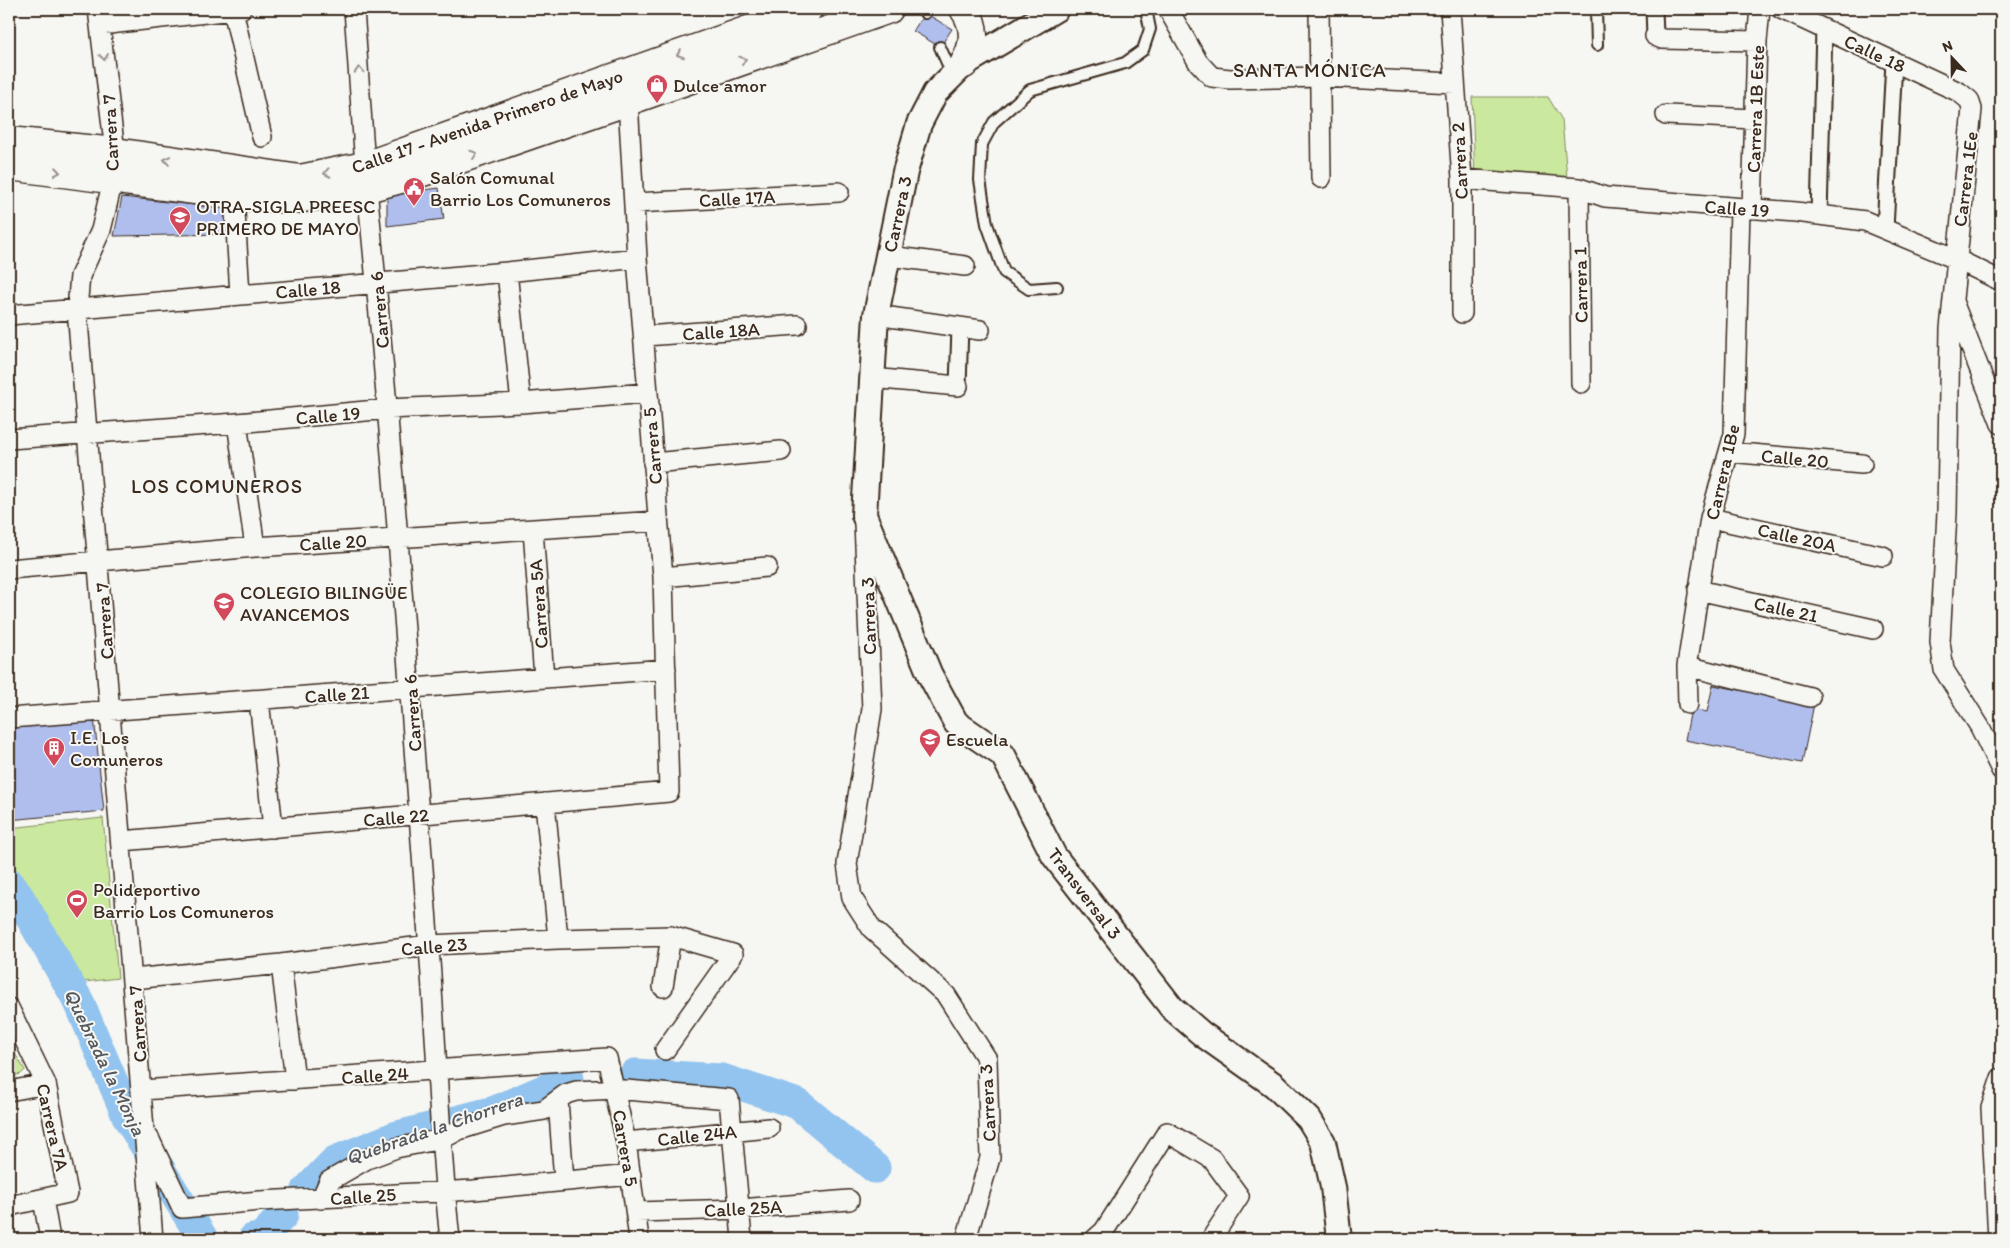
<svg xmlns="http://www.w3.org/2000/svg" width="2010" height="1248" font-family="Itim,sans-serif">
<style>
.green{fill:#cbe89f;stroke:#83895e}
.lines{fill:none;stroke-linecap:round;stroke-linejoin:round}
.river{stroke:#92c4ef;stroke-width:31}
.building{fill:#b0beee;stroke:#3b2a1e}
.service-casing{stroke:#3b2a1e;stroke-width:14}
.pedestrian-casing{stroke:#3b2a1e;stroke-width:19}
.minor-casing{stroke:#3b2a1e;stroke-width:22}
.tertiary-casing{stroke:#3b2a1e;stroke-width:28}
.secondary-casing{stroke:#3b2a1e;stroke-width:31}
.service{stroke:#f6f6f2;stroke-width:10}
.pedestrian{stroke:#f6f6f2;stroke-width:15}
.minor{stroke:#f6f6f2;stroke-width:19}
.tertiary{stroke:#f6f6f2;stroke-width:24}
.secondary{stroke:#f6f6f2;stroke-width:28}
.oneway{stroke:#989088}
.labels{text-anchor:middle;stroke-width:4;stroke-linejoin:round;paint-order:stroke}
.street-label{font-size:19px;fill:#3b2a1e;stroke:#f6f6f2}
.poi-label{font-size:19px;fill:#3b2a1e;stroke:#f6f6f2;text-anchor:start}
.neighbourhood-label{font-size:20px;letter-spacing:1px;fill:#3b2a1e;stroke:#f6f6f2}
.water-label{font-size:20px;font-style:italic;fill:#55585d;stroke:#f6f6f2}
</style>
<rect width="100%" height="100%" fill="#f6f6f2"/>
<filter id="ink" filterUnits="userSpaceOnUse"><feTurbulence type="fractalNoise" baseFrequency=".02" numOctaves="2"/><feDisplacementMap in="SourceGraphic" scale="10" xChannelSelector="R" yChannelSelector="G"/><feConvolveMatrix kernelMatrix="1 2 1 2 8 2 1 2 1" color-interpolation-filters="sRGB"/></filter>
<g filter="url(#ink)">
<path class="green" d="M 1472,97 L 1548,97 L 1562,120 L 1567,178 L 1475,179 Z
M 103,818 L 118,978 L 76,983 L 9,860 L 9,828 Z
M 9,1044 L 25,1070 L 21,1074 L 9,1077 Z"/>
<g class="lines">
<path class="river" d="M 9,883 L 19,897 L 79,1002 L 128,1118 L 203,1239
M 635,1074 L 722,1079 L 798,1104 L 875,1168
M 307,1190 L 335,1161 L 394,1137 L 495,1111 L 569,1079
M 253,1239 L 261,1238 L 283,1215"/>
</g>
<path class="building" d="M 925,13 L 952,29 L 940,47 L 913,31 Z
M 439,188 L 444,219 L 387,226 L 387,195 Z
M 122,197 L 230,209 L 232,234 L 114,236 Z
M 1713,685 L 1814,704 L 1802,763 L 1685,740 L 1691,709 L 1707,712 Z
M 94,717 L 104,811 L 9,820 L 9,722 Z"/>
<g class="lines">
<g class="service-casing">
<path id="service" d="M 923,9 L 925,13
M 1596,9 L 1597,45
M 940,47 L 952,74
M 1057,287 L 1029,289 L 1004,272 L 987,224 L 980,180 L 982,144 L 994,122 L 1030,90 L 1125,63 L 1143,50 L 1150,29 L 1146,9"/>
</g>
<g class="pedestrian-casing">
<path id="pedestrian" d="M 1654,9 L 1655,36
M 1819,215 L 1824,29
M 1885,229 L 1894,62
M 958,386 L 960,327"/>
</g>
<g class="minor-casing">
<path id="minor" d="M 98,9 L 115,152 L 113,180 L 101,230 L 80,276 L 77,309 L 153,1239
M 354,9 L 365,166
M 1168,9 L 1198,62 L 1212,77 L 1230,79 L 1320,77 L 1455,83
M 1319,9 L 1321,178
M 1450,9 L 1462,179 L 1462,313
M 1781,9 L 1959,92 L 1969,100 L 1972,109 L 1950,329 L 1947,513 L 1940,642 L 1944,670 L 1980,727 L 2001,770
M 233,10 L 262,137
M 100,25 L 241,9
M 1655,36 L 1662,39 L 1757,41
M 1666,115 L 1755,119
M 1462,179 L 1579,188 L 1605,197 L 1796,212 L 1865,221 L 1956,259 L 2001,281
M 367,188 C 392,441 410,695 429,949 C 437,1045 439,1143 450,1239
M 1579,188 L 1581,383
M 234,195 L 240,295
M 635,203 L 839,192
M 1752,209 L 1757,41 L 1760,9
M 889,256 L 965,266
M 507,272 L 521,403
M 1954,304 L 2001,424
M 9,315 L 507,272 L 637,258
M 876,315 L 980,330
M 645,336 L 797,325
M 871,378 L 958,386
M 237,423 L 255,547
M 9,439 L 237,423 L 387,409 L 521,403 L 647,393
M 1729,452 L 1862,464
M 653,463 L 781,451
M 1710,518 L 1883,556
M 864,523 L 872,709 L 847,864 L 852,898 L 872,929 L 946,995 L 987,1059 L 990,1158 L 966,1239
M 533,530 L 544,678
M 9,569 L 255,547 L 658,521
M 663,577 L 767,567
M 1698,590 L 1873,629
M 1687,666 L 1810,697
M 259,700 L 273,828
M 1688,704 L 1687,666 L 1710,518 L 1734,434 L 1740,209
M 9,718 L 666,669
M 545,803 L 558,939
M 122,841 L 669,792 L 663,577 L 637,258 L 628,101
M 281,964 L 295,1080
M 133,979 L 281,964 L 429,945 L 558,939 L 671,936 L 733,954 L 665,1050
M 663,987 L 671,936
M 9,1008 L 46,1084 L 68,1193 L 9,1206
M 142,1090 L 607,1058 L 626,1142 L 639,1239
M 9,1091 L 46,1084
M 558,1100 L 564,1181
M 149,1138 L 182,1208 L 260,1201 L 474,1190 L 631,1175
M 626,1142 L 769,1128
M 43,1199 L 50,1239
M 321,1199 L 329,1181 L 367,1159 L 396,1148 L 442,1139 L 459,1130 L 504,1116 L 544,1110 L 566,1094 L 576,1091 L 615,1089 L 729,1099 L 742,1239
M 636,1212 L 740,1209 L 849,1200
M 1095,1239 L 1104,1231 L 1167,1132 L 1212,1159 L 1239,1196 L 1211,1239
M 1998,1239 L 1991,1108 L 2001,1078"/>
</g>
<g class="tertiary-casing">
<path id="tertiary" d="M 1056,9 L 964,64 L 935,93 L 919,124 L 905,172 L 876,315 L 864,515 L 930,675 L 956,723 L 1003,755 L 1054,856 L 1172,1008 L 1202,1034 L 1274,1085 L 1309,1119 L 1323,1142 L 1333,1187 L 1339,1239"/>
</g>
<g class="secondary-casing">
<path id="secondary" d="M 964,64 C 975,46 977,27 964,9
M 9,141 L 115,152 L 300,179 L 365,166 L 808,9
M 9,166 L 234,195 L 297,199 L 367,188 L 408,177 L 628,101 L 889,9"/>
</g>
<use href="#service" class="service"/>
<use href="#pedestrian" class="pedestrian"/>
<use href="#minor" class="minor"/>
<use href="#tertiary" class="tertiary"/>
<use href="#secondary" class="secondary"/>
</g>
<defs><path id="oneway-chevron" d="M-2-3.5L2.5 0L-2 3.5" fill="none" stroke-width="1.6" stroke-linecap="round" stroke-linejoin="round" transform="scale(1.25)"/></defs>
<g class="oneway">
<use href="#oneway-chevron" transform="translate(680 54) rotate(161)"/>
<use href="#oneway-chevron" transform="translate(104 57) rotate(83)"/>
<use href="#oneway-chevron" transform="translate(743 60) rotate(-19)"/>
<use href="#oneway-chevron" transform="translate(359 70) rotate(-94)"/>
<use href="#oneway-chevron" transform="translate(474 154) rotate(-19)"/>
<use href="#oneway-chevron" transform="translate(167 160) rotate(-172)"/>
<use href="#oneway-chevron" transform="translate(57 172) rotate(8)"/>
<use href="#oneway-chevron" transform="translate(327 173) rotate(168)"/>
</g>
</g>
<defs>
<g id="shop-pin" transform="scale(1.125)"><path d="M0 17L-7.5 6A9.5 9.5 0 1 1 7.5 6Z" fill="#d1495b" stroke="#f6f6f2"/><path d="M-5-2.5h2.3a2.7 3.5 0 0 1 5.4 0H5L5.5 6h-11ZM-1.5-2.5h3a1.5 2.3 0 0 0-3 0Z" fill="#fff"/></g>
<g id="civic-pin" transform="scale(1.125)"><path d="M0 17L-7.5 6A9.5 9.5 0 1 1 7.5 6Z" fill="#d1495b" stroke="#f6f6f2"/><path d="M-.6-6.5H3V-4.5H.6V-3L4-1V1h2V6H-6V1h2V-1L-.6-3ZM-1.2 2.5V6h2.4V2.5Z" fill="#fff"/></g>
<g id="school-pin" transform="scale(1.125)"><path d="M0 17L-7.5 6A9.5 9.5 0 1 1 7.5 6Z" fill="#d1495b" stroke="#f6f6f2"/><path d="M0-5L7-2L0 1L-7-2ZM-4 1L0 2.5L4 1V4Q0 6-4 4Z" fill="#fff"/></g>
<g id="building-pin" transform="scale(1.125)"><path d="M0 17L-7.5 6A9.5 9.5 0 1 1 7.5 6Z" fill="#d1495b" stroke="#f6f6f2"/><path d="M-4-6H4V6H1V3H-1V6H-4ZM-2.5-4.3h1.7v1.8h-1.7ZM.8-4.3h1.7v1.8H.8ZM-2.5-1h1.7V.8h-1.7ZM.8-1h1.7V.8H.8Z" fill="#fff"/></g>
<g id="stadium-pin" transform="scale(1.125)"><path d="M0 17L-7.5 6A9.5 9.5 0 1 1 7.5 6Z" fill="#d1495b" stroke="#f6f6f2"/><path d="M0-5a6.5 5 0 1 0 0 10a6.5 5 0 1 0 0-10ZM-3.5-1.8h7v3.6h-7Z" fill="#fff"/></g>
</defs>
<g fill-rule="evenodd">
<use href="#shop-pin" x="657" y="85"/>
<use href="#civic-pin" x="414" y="188"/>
<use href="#school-pin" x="180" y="217"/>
<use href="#school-pin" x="224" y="603"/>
<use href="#school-pin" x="930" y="739"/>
<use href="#building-pin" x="54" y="748"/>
<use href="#stadium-pin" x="77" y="900"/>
</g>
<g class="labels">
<g class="street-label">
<text transform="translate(1875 53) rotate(25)" y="7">Calle 18</text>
<text transform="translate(1755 109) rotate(-88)" y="7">Carrera 1B Este</text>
<text transform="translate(487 121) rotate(-19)" y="7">Calle 17 - Avenida Primero de Mayo</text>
<text transform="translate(110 133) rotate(-93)" y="7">Carrera 7</text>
<text transform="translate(1459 161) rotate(-93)" y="7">Carrera 2</text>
<text transform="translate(1965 179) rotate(-83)" y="7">Carrera 1Ee</text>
<text transform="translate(737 198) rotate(-3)" y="7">Calle 17A</text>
<text transform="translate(1737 208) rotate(4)" y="7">Calle 19</text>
<text transform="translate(897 214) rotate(-78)" y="7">Carrera 3</text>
<text transform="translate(1580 285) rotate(-91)" y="7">Carrera 1</text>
<text transform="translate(308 289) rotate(-5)" y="7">Calle 18</text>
<text transform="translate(379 310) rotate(-95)" y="7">Carrera 6</text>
<text transform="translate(721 331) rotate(-4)" y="7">Calle 18A</text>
<text transform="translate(328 415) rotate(-5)" y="7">Calle 19</text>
<text transform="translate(652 446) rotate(-95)" y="7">Carrera 5</text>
<text transform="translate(1795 458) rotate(5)" y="7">Calle 20</text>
<text transform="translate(1722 472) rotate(-77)" y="7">Carrera 1Be</text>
<text transform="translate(1797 537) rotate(12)" y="7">Calle 20A</text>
<text transform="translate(333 542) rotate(-4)" y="7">Calle 20</text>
<text transform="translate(538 604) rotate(-94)" y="7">Carrera 5A</text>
<text transform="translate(1786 609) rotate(12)" y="7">Calle 21</text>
<text transform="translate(868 616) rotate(-92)" y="7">Carrera 3</text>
<text transform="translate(104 621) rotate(-94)" y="7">Carrera 7</text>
<text transform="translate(337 694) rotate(-4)" y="7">Calle 21</text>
<text transform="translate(412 713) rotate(-94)" y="7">Carrera 6</text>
<text transform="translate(396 817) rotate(-5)" y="7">Calle 22</text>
<text transform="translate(1085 893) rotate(53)" y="7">Transversal 3</text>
<text transform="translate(434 946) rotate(-5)" y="7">Calle 23</text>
<text transform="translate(137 1024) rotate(-94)" y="7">Carrera 7</text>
<text transform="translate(375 1075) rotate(-4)" y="7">Calle 24</text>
<text transform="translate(987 1103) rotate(-93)" y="7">Carrera 3</text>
<text transform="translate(53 1127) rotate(77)" y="7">Carrera 7A</text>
<text transform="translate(697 1135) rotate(-6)" y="7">Calle 24A</text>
<text transform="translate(626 1148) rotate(80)" y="7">Carrera 5</text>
<text transform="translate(363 1196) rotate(-4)" y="7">Calle 25</text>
<text transform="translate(743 1208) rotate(-3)" y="7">Calle 25A</text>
</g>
<g class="poi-label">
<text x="673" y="92">Dulce amor</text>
<text x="430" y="184">Salón Comunal<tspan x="430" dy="22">Barrio Los Comuneros</tspan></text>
<text x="196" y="213">OTRA-SIGLA PREESC<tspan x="196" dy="22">PRIMERO DE MAYO</tspan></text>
<text x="240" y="599">COLEGIO BILINGÜE<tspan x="240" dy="22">AVANCEMOS</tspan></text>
<text x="70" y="744">I.E. Los<tspan x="70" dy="22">Comuneros</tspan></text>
<text x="946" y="746">Escuela</text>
<text x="93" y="896">Polideportivo<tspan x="93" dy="22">Barrio Los Comuneros</tspan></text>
</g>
<g class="neighbourhood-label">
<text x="1310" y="77">SANTA MÓNICA</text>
<text x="217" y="493">LOS COMUNEROS</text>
</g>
<g class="water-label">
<text transform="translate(105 1062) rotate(64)" y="7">Quebrada la Monja</text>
<text transform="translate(434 1128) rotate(-19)" y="7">Quebrada la Chorrera</text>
</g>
</g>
<rect width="2010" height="1248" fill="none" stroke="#f6f6f2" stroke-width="30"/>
<rect x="15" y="15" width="1980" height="1218" fill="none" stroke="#3b2a1e" stroke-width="2" filter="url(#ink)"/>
<g transform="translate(1952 58) rotate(338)" stroke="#f6f6f2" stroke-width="4" paint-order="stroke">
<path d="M0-4L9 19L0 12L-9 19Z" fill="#3b2a1e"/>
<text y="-8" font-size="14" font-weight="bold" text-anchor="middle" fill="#3b2a1e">N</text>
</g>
</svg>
